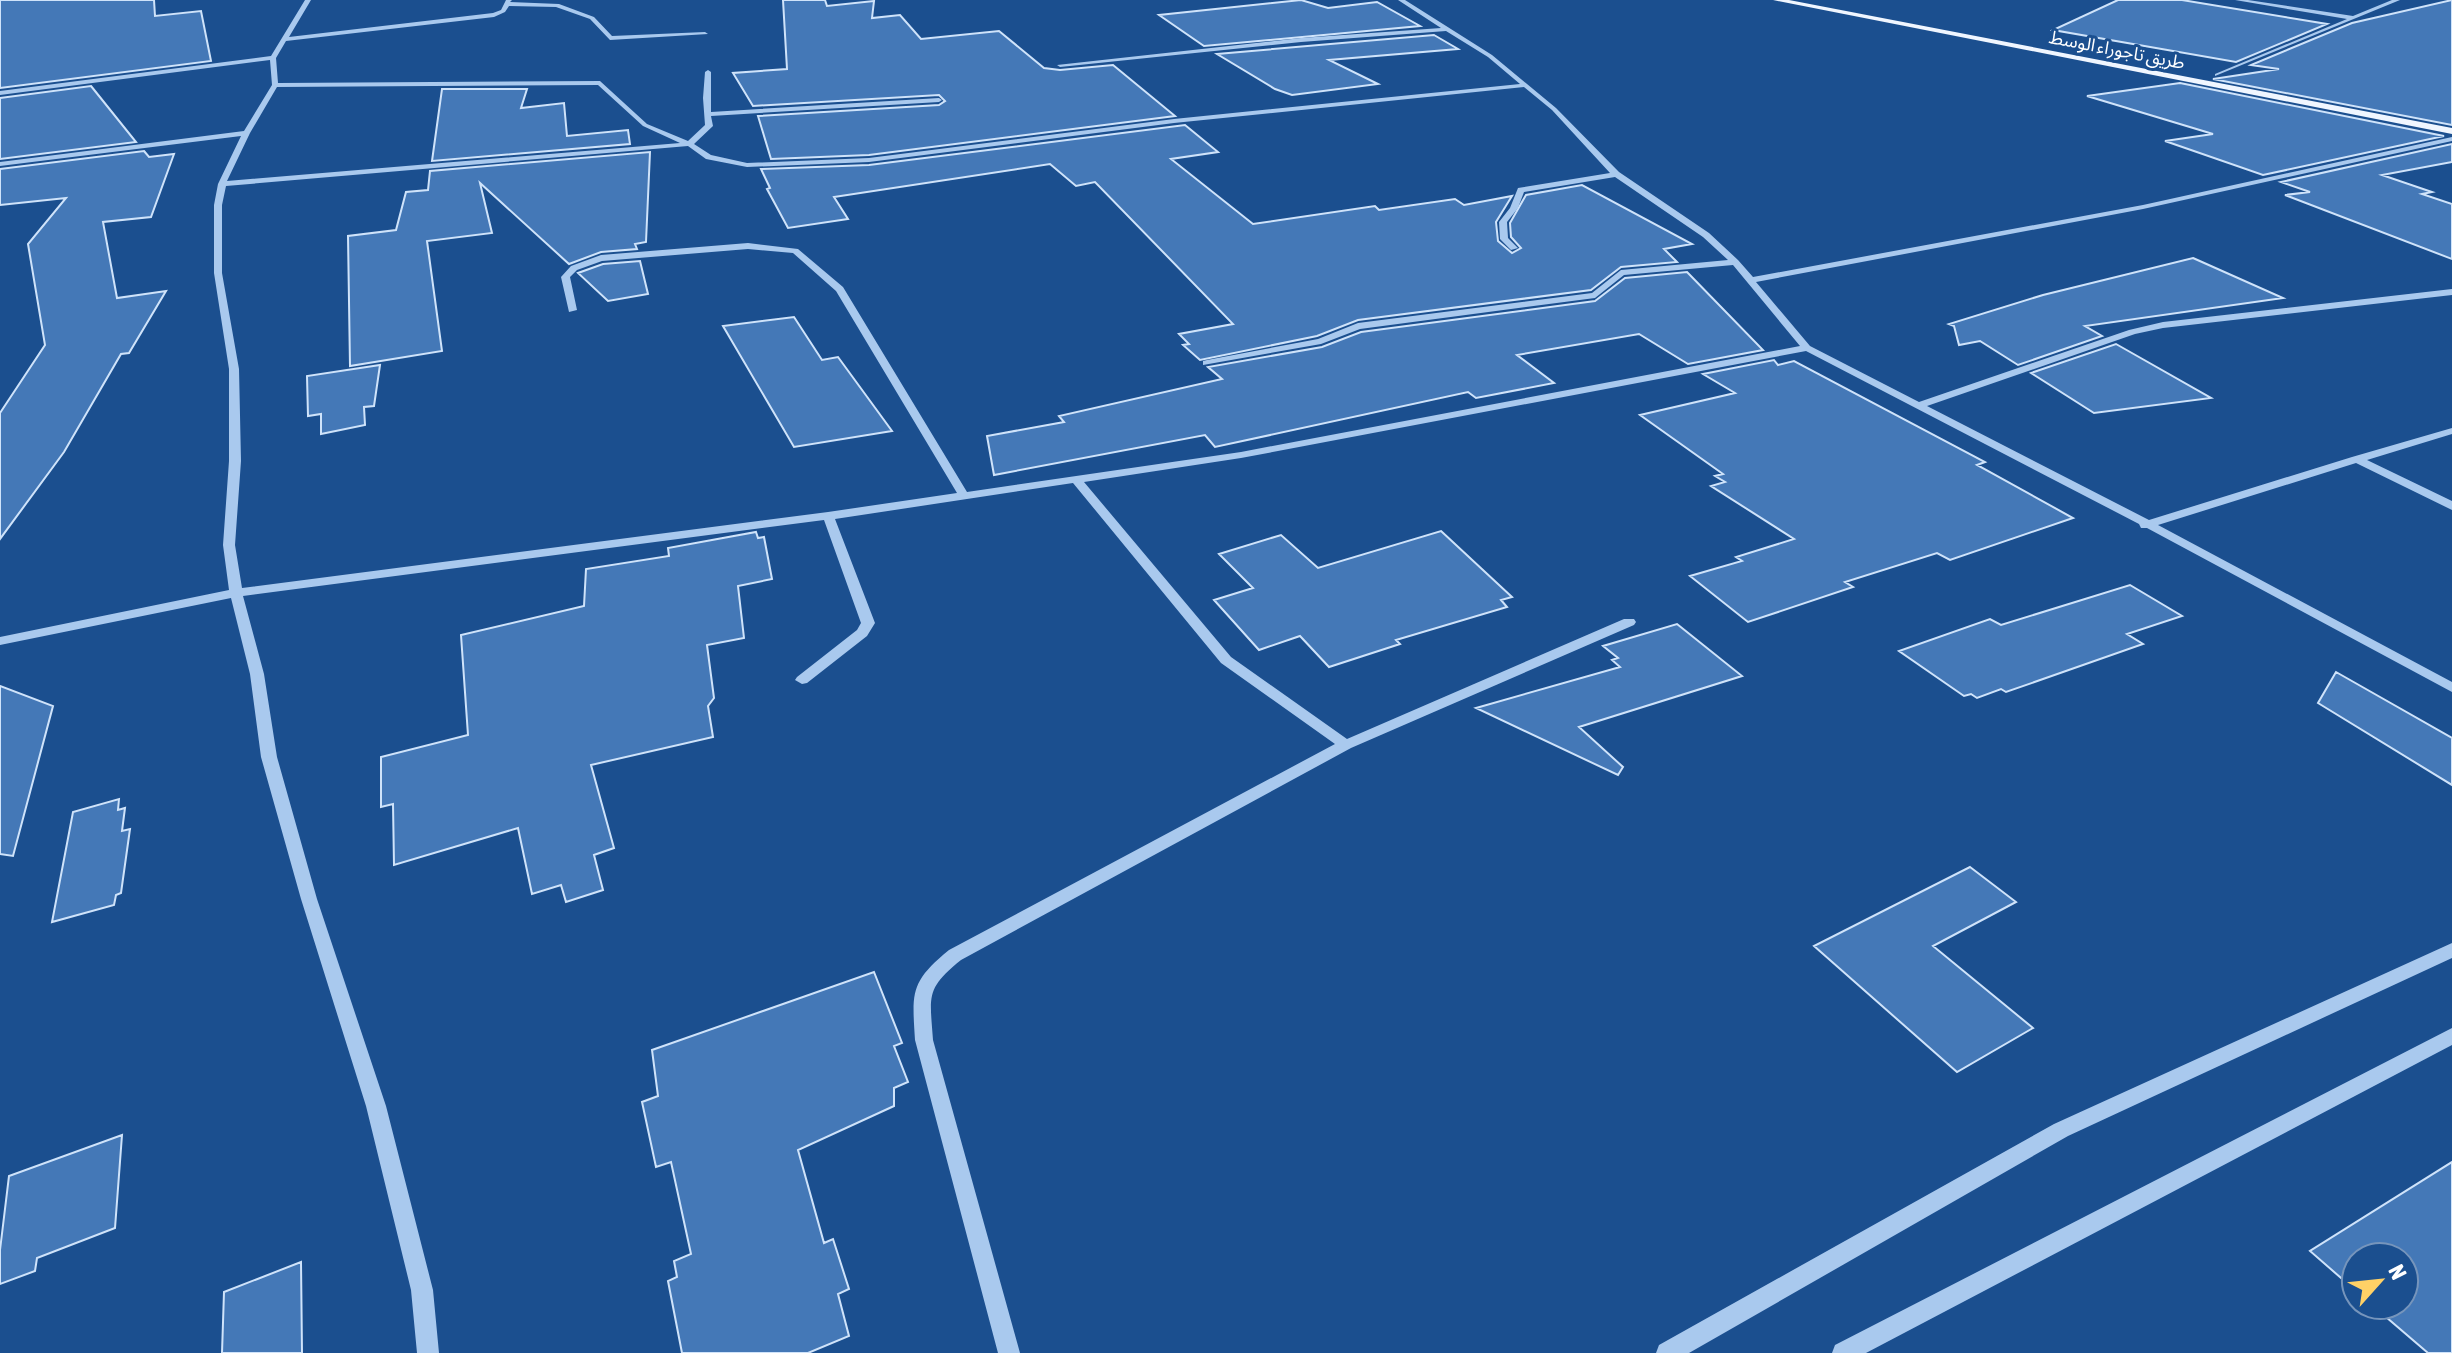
<svg xmlns="http://www.w3.org/2000/svg" width="2452" height="1353" font-family="'Asap Condensed','Noto Sans Arabic',sans-serif">
<style>
.building{fill:#4478b7;stroke:#cfe3fa;stroke-width:2}
.lines{fill:none;stroke-linecap:round;stroke-linejoin:round}
.minor{fill:#a9c9ee;fill-rule:evenodd}
.major{fill:#f0f6ff;fill-rule:evenodd}
.labels{text-anchor:middle;stroke-width:6;stroke-linejoin:round;paint-order:stroke}
.far-street-label{font-size:18px;fill:#fff;stroke:#1b4f8f}
</style>
<rect width="100%" height="100%" fill="#1b4f8f"/>
<path class="building" d="M 0,0 L 154,0 L 155,16 L 201,11 L 211,61 L 0,88 Z
M 783,0 L 825,0 L 827,6 L 874,1 L 872,18 L 900,15 L 921,39 L 999,31 L 1044,68 L 1060,70 L 1113,65 L 1175,116 L 869,155 L 771,159 L 758,116 L 939,105 L 945,101 L 939,95 L 753,106 L 733,73 L 787,69 Z
M 1301,0 L 1328,8 L 1377,2 L 1420,26 L 1204,46 L 1159,15 Z
M 2118,0 L 2182,0 L 2327,24 L 2236,62 L 2053,30 Z
M 2452,0 L 2452,125 L 2213,79 L 2279,69 L 2251,65 L 2352,23 Z
M 1434,35 L 1458,49 L 1329,60 L 1378,84 L 1292,95 L 1275,89 L 1217,54 Z
M 2180,83 L 2444,136 L 2263,175 L 2165,141 L 2213,134 L 2087,96 Z
M 91,86 L 136,142 L 0,159 L 0,98 Z
M 442,89 L 527,89 L 521,108 L 564,103 L 567,136 L 628,130 L 630,144 L 432,161 Z
M 1185,125 L 1218,152 L 1171,159 L 1253,224 L 1375,206 L 1379,210 L 1455,199 L 1464,205 L 1512,196 L 1496,222 L 1498,241 L 1512,253 L 1521,248 L 1511,237 L 1510,223 L 1526,195 L 1582,185 L 1692,244 L 1664,249 L 1677,262 L 1621,267 L 1591,290 L 1358,320 L 1317,336 L 1200,360 L 1183,345 L 1189,344 L 1179,334 L 1233,324 L 1095,182 L 1076,186 L 1050,164 L 834,197 L 848,219 L 788,228 L 767,189 L 770,188 L 761,169 L 869,165 Z
M 2452,144 L 2452,162 L 2382,175 L 2432,192 L 2422,194 L 2452,204 L 2452,259 L 2285,195 L 2310,192 L 2281,182 Z
M 144,151 L 149,157 L 174,154 L 151,217 L 103,222 L 117,298 L 166,291 L 129,353 L 121,354 L 64,452 L 0,539 L 0,413 L 45,345 L 28,244 L 66,198 L 0,205 L 0,169 Z
M 650,152 L 646,242 L 635,244 L 637,249 L 601,252 L 569,264 L 480,183 L 492,233 L 427,241 L 442,351 L 350,366 L 348,236 L 396,230 L 406,192 L 428,190 L 430,171 Z
M 2193,258 L 2283,298 L 2085,326 L 2102,336 L 2018,365 L 1980,341 L 1959,345 L 1954,326 L 1949,324 L 2043,295 Z
M 640,261 L 648,294 L 608,301 L 578,273 L 603,264 Z
M 1687,272 L 1763,350 L 1688,364 L 1639,334 L 1517,355 L 1554,383 L 1476,398 L 1468,392 L 1215,447 L 1205,435 L 994,475 L 987,436 L 1064,422 L 1059,416 L 1222,379 L 1208,367 L 1322,347 L 1361,332 L 1595,301 L 1625,278 Z
M 794,317 L 822,360 L 838,357 L 892,431 L 794,447 L 723,326 Z
M 2116,344 L 2211,398 L 2094,413 L 2031,373 Z
M 1774,360 L 1778,365 L 1794,361 L 1985,462 L 1977,465 L 2073,518 L 1950,560 L 1937,553 L 1845,582 L 1853,587 L 1748,622 L 1690,576 L 1742,561 L 1736,557 L 1794,539 L 1711,486 L 1725,482 L 1715,476 L 1723,474 L 1640,415 L 1735,393 L 1703,374 Z
M 380,365 L 374,406 L 364,407 L 365,425 L 321,434 L 321,414 L 308,416 L 307,376 Z
M 1441,531 L 1512,597 L 1501,600 L 1507,607 L 1396,640 L 1400,644 L 1329,667 L 1300,636 L 1259,650 L 1214,600 L 1253,588 L 1219,554 L 1281,535 L 1318,568 Z
M 756,532 L 758,538 L 764,537 L 772,579 L 738,586 L 744,638 L 707,645 L 714,698 L 708,706 L 713,737 L 591,765 L 614,848 L 594,855 L 603,890 L 566,902 L 561,885 L 532,894 L 518,828 L 394,865 L 393,804 L 381,807 L 381,757 L 468,735 L 461,635 L 584,606 L 586,569 L 669,556 L 668,548 Z
M 2130,585 L 2182,616 L 2127,634 L 2143,644 L 2006,692 L 2001,689 L 1977,698 L 1971,694 L 1964,696 L 1899,651 L 1990,619 L 2001,625 Z
M 1677,624 L 1742,676 L 1579,727 L 1623,767 L 1618,775 L 1476,708 L 1620,667 L 1612,660 L 1618,658 L 1603,646 Z
M 2336,672 L 2452,738 L 2452,785 L 2318,703 Z
M 0,686 L 53,706 L 13,856 L 0,854 Z
M 119,799 L 118,810 L 125,808 L 122,831 L 130,829 L 121,893 L 116,895 L 114,905 L 52,922 L 73,812 Z
M 1970,867 L 2016,902 L 1933,946 L 2033,1028 L 1957,1072 L 1814,946 Z
M 874,972 L 902,1043 L 894,1046 L 908,1082 L 894,1088 L 894,1106 L 798,1150 L 824,1243 L 833,1239 L 849,1289 L 838,1294 L 849,1336 L 808,1353 L 682,1353 L 668,1281 L 677,1277 L 674,1261 L 691,1254 L 671,1162 L 656,1167 L 642,1102 L 658,1096 L 652,1050 Z
M 122,1135 L 115,1228 L 37,1258 L 35,1271 L 0,1284 L 0,1250 L 9,1176 Z
M 2452,1162 L 2452,1353 L 2428,1353 L 2372,1305 L 2404,1305 L 2404,1257 L 2356,1257 L 2356,1291 L 2310,1251 Z
M 301,1262 L 302,1353 L 222,1353 L 224,1292 Z"/>
<g class="lines">
<path class="minor" d="M 305,0 L 311,0 L 289,37 L 493,13 L 501,10 L 506,0 L 512,0 L 510,2 L 559,4 L 594,17 L 612,36 L 705,32 L 708,34 L 610,40 L 590,19 L 556,7 L 509,6 L 505,12 L 494,17 L 286,41 L 276,58 L 278,83 L 600,81 L 647,124 L 688,141 L 705,125 L 703,98 L 705,72 L 708,70 L 711,72 L 711,112 L 939,98 L 942,100 L 939,102 L 711,116 L 713,126 L 694,144 L 711,155 L 747,163 L 869,158 L 1174,119 L 1520,84 L 1488,57 L 1446,31 L 1301,42 L 1060,67 L 1057,65 L 1301,38 L 1441,28 L 1398,0 L 1405,0 L 1492,55 L 1556,108 L 1619,172 L 1709,233 L 1738,260 L 1753,277 L 2143,205 L 2452,137 L 2452,141 L 2143,209 L 1756,282 L 1810,346 L 1919,402 L 2129,330 L 2163,322 L 2452,289 L 2452,295 L 2163,328 L 2135,334 L 1927,406 L 2149,520 L 2352,457 L 2452,428 L 2452,434 L 2367,460 L 2452,501 L 2452,510 L 2356,463 L 2158,525 L 2452,682 L 2452,692 L 2147,528 L 2141,528 L 2139,524 L 1806,351 L 1241,458 L 1084,482 L 1231,657 L 1347,739 L 1624,619 L 1634,619 L 1636,622 L 1634,625 L 1351,748 L 961,960 C 925,989 930,996 933,1040 L 1020,1353 L 998,1353 L 915,1040 C 912,992 910,982 949,950 L 1335,744 L 1221,663 L 1073,483 L 835,519 L 875,623 L 867,636 L 807,683 L 802,684 L 795,680 L 797,677 L 857,630 L 861,623 L 824,520 L 243,596 L 264,674 L 277,757 L 317,899 L 386,1106 L 433,1290 L 439,1353 L 417,1353 L 411,1290 L 366,1106 L 301,899 L 261,757 L 250,674 L 231,598 L 0,645 L 0,637 L 229,590 L 223,545 L 229,461 L 229,369 L 214,273 L 214,205 L 218,184 L 241,136 L 0,166 L 0,162 L 244,131 L 272,85 L 270,60 L 0,95 L 0,91 L 271,56 ZM 598,85 L 643,126 L 680,143 L 227,181 L 250,133 L 277,87 ZM 1524,87 L 1552,110 L 1610,173 L 1518,188 L 1510,208 L 1499,222 L 1500,239 L 1511,250 L 1518,248 L 1508,238 L 1507,222 L 1518,208 L 1524,192 L 1615,177 L 1703,237 L 1728,260 L 1621,270 L 1592,293 L 1358,323 L 1318,339 L 1207,360 L 1203,361 L 1203,365 L 1321,344 L 1360,329 L 1595,298 L 1624,275 L 1733,265 L 1800,346 L 1241,452 L 967,492 L 843,287 L 798,249 L 748,243 L 601,255 L 571,266 L 561,277 L 569,312 L 577,310 L 570,277 L 577,270 L 602,261 L 748,249 L 793,253 L 836,291 L 957,493 L 828,512 L 242,588 L 235,545 L 241,461 L 239,369 L 222,273 L 222,205 L 226,186 L 688,146 L 706,159 L 747,167 L 869,162 L 1174,123 Z
M 2235,0 L 2248,0 L 2353,16 L 2392,0 L 2400,0 L 2215,76 L 2215,74 L 2347,19 Z
M 2452,943 L 2452,958 L 2068,1136 L 1689,1353 L 1656,1353 L 1659,1345 L 2054,1124 Z
M 2452,1028 L 2452,1045 L 1866,1353 L 1832,1353 L 1835,1345 Z"/>
<path class="major" d="M 1773,0 L 1789,0 L 2452,128 L 2452,134 Z"/>
</g>
<g class="labels">
<g class="far-street-label">
<text transform="translate(2117 50) rotate(11)" y="6">طريق تاجوراء الوسط</text>
</g>
</g>
<g transform="translate(2380 1281) rotate(63)"><circle r="38" fill="#1b4f8f" stroke="#7695bc" stroke-width="2"/>
<path d="M0-6L14 30L0 20L-14 30Z" fill="#ffd166"/>
<text y="-12" font-size="22" font-weight="bold" text-anchor="middle" fill="#ffffff">N</text>
</g>
</svg>
